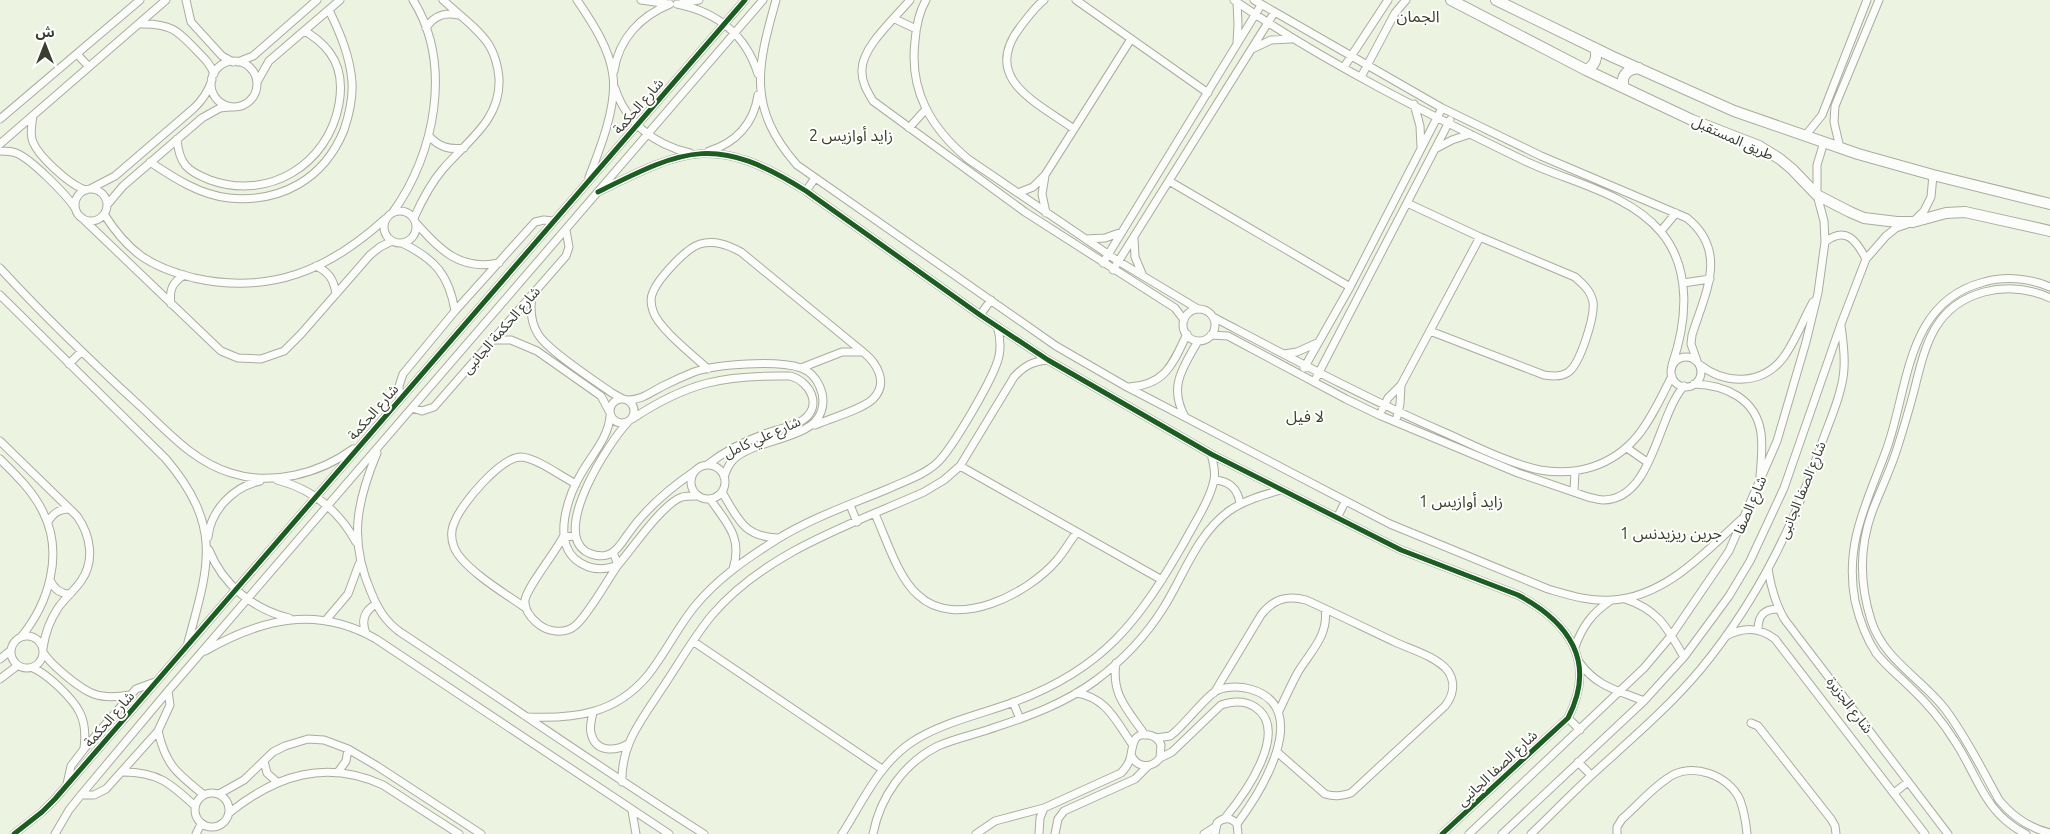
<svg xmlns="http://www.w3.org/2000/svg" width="2050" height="834" font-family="Ubuntu,'Noto Sans Arabic',sans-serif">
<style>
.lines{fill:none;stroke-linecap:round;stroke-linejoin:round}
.street-casing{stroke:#a8ad9f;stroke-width:9}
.secondary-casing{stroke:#a8ad9f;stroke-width:12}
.street{stroke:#fcfdfa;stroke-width:7}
.secondary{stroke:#fcfdfa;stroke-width:10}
.cycleway-casing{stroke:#fff;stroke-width:8}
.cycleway{stroke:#1b5e20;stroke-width:5}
.labels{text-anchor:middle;stroke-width:4;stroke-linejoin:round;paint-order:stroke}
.street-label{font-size:14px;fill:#3a3e31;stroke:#fff}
.quarter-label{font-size:16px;fill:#3b4228;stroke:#fff}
</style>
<rect width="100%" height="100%" fill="#edf3e1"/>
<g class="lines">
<g class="street-casing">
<path id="street" d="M 186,0 L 191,22 L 222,56 L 233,62
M 577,0 C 592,22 610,49 613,76 C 617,106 600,149 589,177
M 641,0 L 669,4
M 776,0 C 757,67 747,108 797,165 L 1056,346 L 1127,387 L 1390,524 L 1548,589 C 1569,595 1590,602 1612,600 C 1667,597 1708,549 1746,515
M 910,0 C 895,18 863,46 862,69 C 861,81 867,91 873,101 L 1025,212 L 1175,308 L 1184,320
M 926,0 C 919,12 916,28 915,41 C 909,91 931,128 968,159 L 1118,261 L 1198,309
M 1044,0 C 1035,7 1028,17 1021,26 C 980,78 1036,102 1074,129
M 1076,0 L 1208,93
M 1234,0 C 1325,63 1426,113 1525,161 C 1569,182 1628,193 1661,232 C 1692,269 1687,322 1672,365
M 1254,0 L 1442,108 L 1541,156 L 1687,218 C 1729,252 1705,293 1692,335 L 1691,344 L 1697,361
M 682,3 L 699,0
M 677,4 C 717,12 746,35 758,74
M 895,19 L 916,29
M 139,24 C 171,23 177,30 198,52 C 205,59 211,65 214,74
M 426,28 C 434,16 444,12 458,15
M 1237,44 L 1238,24 L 1237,2
M 1252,49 L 1271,40 L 1291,39
M 77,54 L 89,67
M211 84a23 23 0 1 1 46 0a23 23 0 1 1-46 0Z
M 238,62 L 253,56 L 317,0
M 1344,67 L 1388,0
M 614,71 C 619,38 641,16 670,4
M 1361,77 L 1395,13 L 1406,0
M 257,82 L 269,61 L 340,0
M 615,88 C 626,123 655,145 690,153
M 1414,104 L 1420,126 L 1421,148
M 33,116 C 32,124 30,131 32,139 C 36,155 71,186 86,190
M 0,119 L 140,0
M 909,128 L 926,109
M 429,136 C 439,147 449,150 464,148
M 1805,136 L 1822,115 L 1867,0
M 177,139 C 179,164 187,171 210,180 C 268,201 328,165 339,104 C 342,87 341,68 330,53 C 323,43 314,37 305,31
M 0,144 L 166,0
M 1840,148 L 1834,122 L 1835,106 L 1879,0
M 1435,149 L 1452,140 L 1470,134
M 0,151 C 5,151 11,151 16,153 C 30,158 66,194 75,208
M 709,151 C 736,143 754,123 758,95
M 150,162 C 174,178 200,195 229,198 C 281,203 324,179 344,130 C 349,115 353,98 352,82 C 350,56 340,33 329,10
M 1045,176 L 1042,194 L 1046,213
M 1169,181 L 1350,287
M 90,189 L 115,176 L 193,109 C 203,100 208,92 212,80
M75 205a16 16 0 1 1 32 0a16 16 0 1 1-32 0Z
M 806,191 L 815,178
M 598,192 C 687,147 717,135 806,191 L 980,315 L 1048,360 L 1211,454 L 1401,550 L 1518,595 C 1569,622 1597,662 1568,718 L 1442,834
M 1018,193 L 1033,187 L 1045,175 L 1131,39
M 1407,203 L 1480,237 L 1575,277 C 1583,284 1591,291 1593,302 C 1595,316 1580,366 1567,373 C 1560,377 1552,376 1544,375 L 1430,331
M 107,205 L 123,186 L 202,118 L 220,108 L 230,107
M384 227a16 16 0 1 1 32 0a16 16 0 1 1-32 0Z
M 393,212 C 435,154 453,64 413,0
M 104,214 C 128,252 150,267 194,278 C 270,295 329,270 385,219
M 81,217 L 221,351 L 238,358 L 261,359 L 284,351 L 301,334 L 370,255 L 380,247 L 392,241
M 414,218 C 422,200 431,183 443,169 C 468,140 501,120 499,78 C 498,67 495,55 489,45 C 478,28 458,14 443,0
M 416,223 C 440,250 460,271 499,263
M 1661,231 L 1676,213
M 1134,238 L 1135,257 L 1143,276
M 1086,239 L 1105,238 L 1122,232
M 1825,242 C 1846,226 1856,240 1866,259
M 402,243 C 435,259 449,275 455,311
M 1103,263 L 1261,5
M 316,266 C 329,272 334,280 336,294
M 0,268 C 45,317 92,362 140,406 C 168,432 194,462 231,473 C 272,486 319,474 353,449
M 1113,270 L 1274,13
M 1683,283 L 1710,279
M 0,295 L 166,459 C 223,527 209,565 188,642
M 532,296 C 530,309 531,323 538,334 C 547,350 595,381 612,393 L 623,399
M 2050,298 C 2028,288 2007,286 1984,292 C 1933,306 1925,347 1914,391 C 1909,410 1903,430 1897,449 C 1890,471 1880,491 1872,512 C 1859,548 1860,585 1871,620 C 1883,659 1922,679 1945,709 C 1967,738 1982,770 1999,800 C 2013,817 2029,828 2050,833
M 171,304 C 169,290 172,283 184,275
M1183 325a16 16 0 1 1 32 0a16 16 0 1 1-32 0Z
M 980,315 L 991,300
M 1213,317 C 1291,358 1367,399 1448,434 C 1475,446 1511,464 1540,470 C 1557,473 1576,472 1592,467 C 1638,452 1652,415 1672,376
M 1211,335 L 1228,336 L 1346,399 L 1379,415 L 1518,473 L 1588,497 C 1593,498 1598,500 1603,500 C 1653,500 1657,416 1684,386
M 492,340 L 511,340 L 537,351 L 601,396 L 609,411
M 1284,354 L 1297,352 L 1317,343
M1671 372a15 15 0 1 1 30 0a15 15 0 1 1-30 0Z
M 69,364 L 81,352
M 1700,365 C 1726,385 1762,385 1783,358 C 1795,342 1803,320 1813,302
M 801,368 L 842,352 L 863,352 C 877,363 889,383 873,399 C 863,409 829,419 815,425
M 1304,368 L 1350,287 L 1442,108
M 708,369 C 694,356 658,328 653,311 C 651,305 650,298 653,292 C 658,279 686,248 700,244 C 715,240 728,245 741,252 L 863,352
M 1314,382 L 1450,120
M 1694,384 C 1726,385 1756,399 1761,433 C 1763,447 1761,463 1760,477
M 1129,387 C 1166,385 1173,363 1187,334
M 400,398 L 399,386 L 403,374 L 455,311 L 535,222 L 544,220 L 553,221
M610 411a12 12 0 1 1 24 0a12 12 0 1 1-24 0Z
M 628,400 C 642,400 651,392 663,386 C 673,381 684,376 694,372 C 717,364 777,360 801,368 C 818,374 827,396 821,412 C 812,440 753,439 733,460 C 728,465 726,471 724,477
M 412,408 L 422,411 L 434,407 L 566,256 L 569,247 L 566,230
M 1382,410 L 1388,398 L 1401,385 L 1480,237
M 610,416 C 609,437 591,456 581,474 C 568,496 553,539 575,559 C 588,570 603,571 618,565 C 632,549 663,503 682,497 C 686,496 692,496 697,496
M 1185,417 C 1168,386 1183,368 1198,341
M 1397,417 L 1400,404 L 1401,385
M 632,419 C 688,382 723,375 790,376 C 810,381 823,406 803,420 C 793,426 780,429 770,432 C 747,440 726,450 707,465
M 628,422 C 609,442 553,528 585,551 C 591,555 600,557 607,555 C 617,552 622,542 628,534 C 646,508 670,488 695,471
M 0,441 L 77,516 C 91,536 95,561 81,581 C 74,591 65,598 58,608 C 50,620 45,634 43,648
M 1627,448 L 1647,462
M 377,453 C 356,503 349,541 371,592 C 378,609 385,621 400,632 C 502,699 601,769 704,834
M 0,459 C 16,475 33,491 43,512 C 64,553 49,603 21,637
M691 482a17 17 0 1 1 34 0a17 17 0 1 1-34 0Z
M 960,466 L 1162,580
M 277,480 C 312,489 339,511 356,542
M 1214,480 C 1230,481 1238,489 1240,504
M 1574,491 L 1575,471
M 722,492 C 738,519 744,537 778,538
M 710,499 C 727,523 743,538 733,569
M 850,505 L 857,522
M 875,514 C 886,538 898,578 918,595 C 956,631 1028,594 1057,560 C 1064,552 1070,541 1077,532
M 1337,518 L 1345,502
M 48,522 C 53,513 59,509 70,509
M 576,536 L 563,537 C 555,553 527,587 525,600 C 524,609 530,617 537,623 C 547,632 565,635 576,625 C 590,612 606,582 618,565 L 613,552
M 208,537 C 211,510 233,487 260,481
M 209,550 C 223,585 253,609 289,618
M 1768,569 C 1771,587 1775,604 1785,620 L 1948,834
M 50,580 C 54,589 60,594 70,594
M 1625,599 C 1659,610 1667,628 1684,657
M 526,608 C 507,595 462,568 454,547 C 451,539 451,529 455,521 C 462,503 501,457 521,457 C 537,458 562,477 576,484
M 326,620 L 348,594 L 359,564
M 1758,630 C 1758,615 1764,609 1778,609
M 366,633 C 361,621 364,611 376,604
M11 652a16 16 0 1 1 32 0a16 16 0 1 1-32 0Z
M 1726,636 C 1744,627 1759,627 1775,639 L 1925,834
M 694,642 L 882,769
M 1575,647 C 1582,627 1592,613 1610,601
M 205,651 C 261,619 316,605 376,639 L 669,834
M 43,652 C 49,662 57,668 65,675 C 89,695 99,700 130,695
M 0,659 L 10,651
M 1579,662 C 1597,687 1617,690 1644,701
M 1116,663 C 1111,695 1128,710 1145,735
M 33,668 C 43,672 50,679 58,686 C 78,705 88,718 84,748
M 0,679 L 17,666
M 1076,693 C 1106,697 1116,721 1132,744
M 1214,693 L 1261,615 C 1273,599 1287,595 1306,600 C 1337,614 1367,629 1397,643 C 1413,650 1437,657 1448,671 C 1456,683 1453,696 1445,706 L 1351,793 C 1341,796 1335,797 1325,794 L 1277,752
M 1013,702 L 1020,719
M 1279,711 C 1285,698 1291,685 1298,672 C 1311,651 1329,635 1325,609
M 593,712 C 592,719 589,726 591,733 C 595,752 614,752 628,744
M 528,717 C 575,719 616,714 648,675 C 665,654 677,628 695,606 C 717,579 746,559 776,540 C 811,518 852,504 890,488 C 905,481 924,475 937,463 C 952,449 995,376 999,356 C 1001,346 1000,336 997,326
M 1568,718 L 1580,730
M 1751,723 L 1758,726 L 1831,819 L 1835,826 L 1836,834
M 158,731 C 166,766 177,773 204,795
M 1156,738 L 1170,736 L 1175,732 C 1188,720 1200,704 1213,693 C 1222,686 1239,686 1250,689 C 1315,707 1260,793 1237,824
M 1160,758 L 1172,752 L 1221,705 C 1233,701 1244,700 1255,707 C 1291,731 1244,795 1225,818
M 264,761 L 267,773 L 277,782
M 1578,762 L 1591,775
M 123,772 C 158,772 170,783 195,806
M 338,772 L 346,761 L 348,749
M 622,782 C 621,744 641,721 661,690 C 678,665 693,638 712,615 C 766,552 850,525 924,492 L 944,480 L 960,466 L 1014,377 C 1024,366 1033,361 1048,360
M 67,784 L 71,766 L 84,749 L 136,689 L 155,682
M195 810a17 17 0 1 1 34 0a17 17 0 1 1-34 0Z
M 1894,793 L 1908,782
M 219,794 L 244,780 L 273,752 L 285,746 L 308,739 L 324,740 L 348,749 L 377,766 L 481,834
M 81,795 L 94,795 L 106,789 L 158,731 L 170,705 L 168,691
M 632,811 L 636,834
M 229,813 C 276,775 326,759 383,785 L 459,834
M 14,834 L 42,812 L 55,799 L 745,0
M 55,834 L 69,810 L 81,795 L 168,691 L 763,0
M 196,834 L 201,824
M 842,834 C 863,801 879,764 912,742 C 940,723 982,714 1014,702 C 1104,669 1139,621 1185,541 C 1195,522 1210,500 1214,480 C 1216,471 1213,462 1211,454
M 873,834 C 880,797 904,763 938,746 C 956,738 977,734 996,727 C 1030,716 1065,703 1095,681 C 1122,661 1146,636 1164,607 C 1184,575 1197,534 1229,511 C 1245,500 1263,495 1281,490
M 976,834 L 995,821 L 1044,808
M 1039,834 L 1040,818 L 1044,808 L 1121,773 C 1125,769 1128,765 1130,759 C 1133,749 1131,731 1149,735 C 1155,736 1159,740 1161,745 L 1160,758 C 1151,769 1137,768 1131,755
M 1055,834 L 1058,819 L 1064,811 L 1135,779 L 1148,766
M 1204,834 L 1215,827
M 1215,834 L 1217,823 C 1224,817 1231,817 1237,824 L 1238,834
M 1469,834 L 1644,668 L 1671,636 L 1729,551 L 1777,441 L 1806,342 L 1818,293 L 1825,242 L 1824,221 L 1817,195 L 1817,165 L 1824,142
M 1502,834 L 1644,701 L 1684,657 L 1729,596 L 1750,561 L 1784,488 L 1841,324 L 1866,259 L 1886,236 L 1896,228 L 1913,222 L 1924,211 L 1931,197 L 1933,175
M 1531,834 C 1552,814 1572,793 1594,773 C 1630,740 1668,708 1700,670 C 1753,606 1792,530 1819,451 C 1827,426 1843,394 1844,368 C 1845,354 1843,340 1841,326
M 1617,834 L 1617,827 L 1622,819 C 1637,806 1651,789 1668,778 C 1691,761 1729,775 1740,800 C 1744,811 1746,823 1747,834
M 2026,834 C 1983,812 1979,777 1954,740 C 1942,721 1927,703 1911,688 C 1899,676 1886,666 1876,653 C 1866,638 1859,618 1855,601 C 1844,542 1868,501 1887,448 C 1909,386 1906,302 1984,282 C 2005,276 2029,278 2050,287"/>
</g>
<g class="secondary-casing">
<path id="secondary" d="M 1451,0 L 1586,70 L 1692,120 L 1759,146 L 1780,159 L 1792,169 L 1817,195 L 1850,212 L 1864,218 L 1897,222 L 1913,222 L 1946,213 L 1965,212 L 2050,231
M 1496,0 L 1613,57 L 1734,111 L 1858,154 L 1933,175 L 2050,204
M 1586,70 C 1595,66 1598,58 1595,48
M 1624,88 C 1620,76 1627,69 1639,68"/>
</g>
<use href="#street" class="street"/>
<use href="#secondary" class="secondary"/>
<g class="cycleway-casing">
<path id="cycleway" d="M 598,192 C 687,147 717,135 806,191 L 980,315 L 1048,360 L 1211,454 L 1401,550 L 1518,595 C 1569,622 1597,662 1568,718 L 1442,834
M 14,834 L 42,812 L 55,799 L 745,0"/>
</g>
<use href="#cycleway" class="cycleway"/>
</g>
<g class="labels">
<g class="street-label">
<text transform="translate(638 106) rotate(-49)" y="5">شارع الحكمة</text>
<text transform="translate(1733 138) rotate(24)" y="5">طريق المستقبل</text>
<text transform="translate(501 330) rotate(-49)" y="5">شارع الحكمة الجانبى</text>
<text transform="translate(373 412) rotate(-49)" y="5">شارع الحكمة</text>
<text transform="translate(762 437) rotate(-24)" y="5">شارع علي كامل</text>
<text transform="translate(1802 490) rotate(-68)" y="5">شارع الصفا الجانبى</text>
<text transform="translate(1750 505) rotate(-67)" y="5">شارع الصفا</text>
<text transform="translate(1850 705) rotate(53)" y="5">شارع الجزيرة</text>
<text transform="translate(109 719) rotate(-49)" y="5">شارع الحكمة</text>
<text transform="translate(1497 768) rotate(-43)" y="5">شارع الصفا الجانبى</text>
</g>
<g class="quarter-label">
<text x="1418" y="22">الجمان</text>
<text x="851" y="141">زايد أوازيس 2</text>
<text x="1305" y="422">لا فيل</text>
<text x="1461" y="507">زايد أوازيس 1</text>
<text x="1671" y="539">جرين ريزيدنس 1</text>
</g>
</g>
<g transform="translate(45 45)" stroke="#ffffff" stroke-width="4" paint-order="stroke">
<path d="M0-4L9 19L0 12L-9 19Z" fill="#3a3e31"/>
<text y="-8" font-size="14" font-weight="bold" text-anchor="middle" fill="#3a3e31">ش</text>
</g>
</svg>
